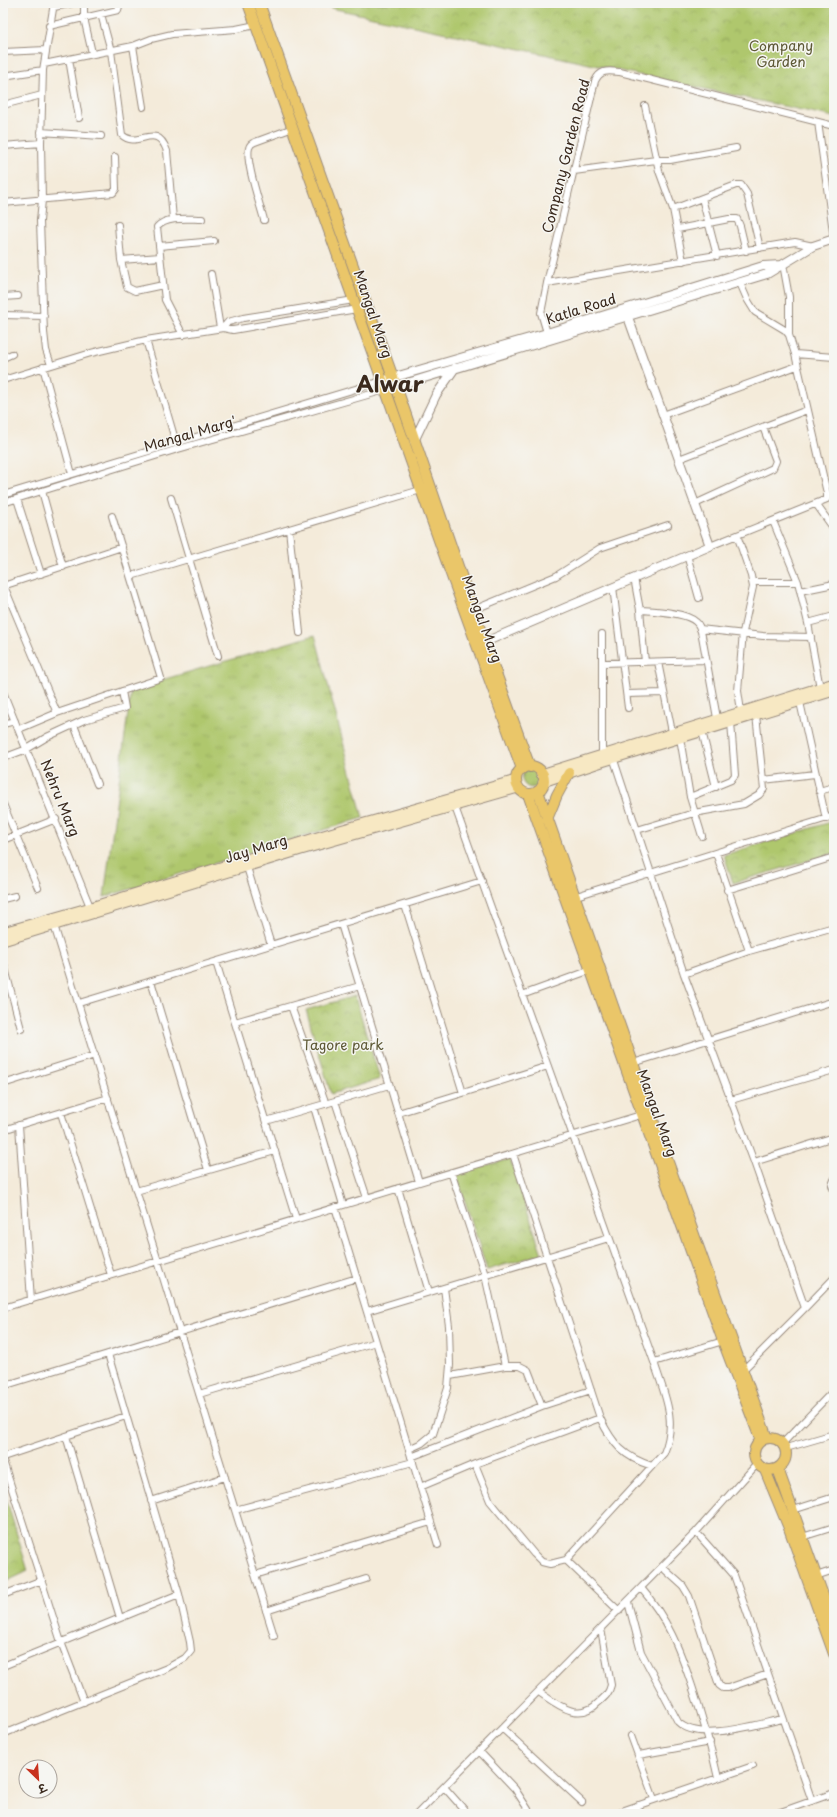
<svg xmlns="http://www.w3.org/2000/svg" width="837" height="1817" font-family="'Playpen Sans','Playpen Sans Deva',sans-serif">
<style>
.grass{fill:url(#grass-tufts);stroke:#757846}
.park{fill:url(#park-crowns);stroke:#757846}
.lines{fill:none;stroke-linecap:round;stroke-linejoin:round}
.minor-casing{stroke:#988a7c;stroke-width:8}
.tertiary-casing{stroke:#988a7c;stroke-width:10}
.secondary-casing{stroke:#988a7c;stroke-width:11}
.primary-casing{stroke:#988a7c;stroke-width:12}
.minor{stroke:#fff;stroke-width:6}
.tertiary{stroke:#fff;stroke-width:8}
.secondary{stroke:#f7e8c3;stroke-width:9}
.primary{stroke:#eac669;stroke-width:10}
.labels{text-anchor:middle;stroke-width:3;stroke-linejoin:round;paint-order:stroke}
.park-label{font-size:14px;fill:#5e5936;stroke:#f6f6f2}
.street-label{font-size:14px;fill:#3b2a1e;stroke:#f6f6f2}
.town-label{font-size:22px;font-weight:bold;fill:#3b2a1e;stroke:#f6f6f2}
</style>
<defs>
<pattern id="grass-tufts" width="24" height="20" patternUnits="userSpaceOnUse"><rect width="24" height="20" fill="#afc76d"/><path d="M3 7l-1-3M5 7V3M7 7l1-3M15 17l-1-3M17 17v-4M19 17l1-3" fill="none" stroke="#97ab5e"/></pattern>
<pattern id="park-crowns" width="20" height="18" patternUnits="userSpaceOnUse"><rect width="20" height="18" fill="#afc76d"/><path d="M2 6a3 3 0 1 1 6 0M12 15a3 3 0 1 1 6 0" fill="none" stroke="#97ab5e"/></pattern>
</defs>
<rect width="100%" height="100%" fill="#f6f6f2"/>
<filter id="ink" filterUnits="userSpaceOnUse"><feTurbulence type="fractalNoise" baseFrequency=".025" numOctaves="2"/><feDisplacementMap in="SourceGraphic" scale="8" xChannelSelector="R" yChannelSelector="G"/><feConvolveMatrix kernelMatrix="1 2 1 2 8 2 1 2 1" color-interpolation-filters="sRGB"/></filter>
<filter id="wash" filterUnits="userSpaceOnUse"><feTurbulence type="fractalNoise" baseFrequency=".012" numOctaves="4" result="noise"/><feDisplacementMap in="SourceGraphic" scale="16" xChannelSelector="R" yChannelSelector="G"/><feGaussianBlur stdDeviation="0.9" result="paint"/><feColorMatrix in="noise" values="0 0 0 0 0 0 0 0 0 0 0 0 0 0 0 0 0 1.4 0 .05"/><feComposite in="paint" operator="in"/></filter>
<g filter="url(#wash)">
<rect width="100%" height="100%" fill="#f4ebda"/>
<path class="grass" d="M 315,635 L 363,818 L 104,897 L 131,689 Z
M522 778a10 10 0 1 1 20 0a10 10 0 1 1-20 0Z"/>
<path class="park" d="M 332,3 L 834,3 L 834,117 L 331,8 Z
M 834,821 L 834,853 L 733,883 L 724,855 Z
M 355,996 L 380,1079 L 331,1094 L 306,1010 Z
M 510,1159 L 542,1254 L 487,1270 L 456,1173 Z
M 3,1488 L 28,1571 L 3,1583 Z"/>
</g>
<g filter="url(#ink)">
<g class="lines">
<g class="minor-casing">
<path id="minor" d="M 84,3 L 84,18 L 92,53
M 54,7 L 73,3
M 101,14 L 111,51 L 122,135 C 138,150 156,120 167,151 L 173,219
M 49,26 L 118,10 L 120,3
M 133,46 L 143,107
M 3,52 L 46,50
M 69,59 L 79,118
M 44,64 L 133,46 L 151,39 L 172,34 L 236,29 L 256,25
M 3,76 L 43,70
M 3,105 L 42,95
M 645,106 L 659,171 L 673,209 L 683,261
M 818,122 L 834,239
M 41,132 L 101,136
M 3,146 L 41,143
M 574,171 L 656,160 L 670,160 L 736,148
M 702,198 L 717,256
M 3,203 L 113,193 L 116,189 L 115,157
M 673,209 L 736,185 L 741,185 L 747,194 L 760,248
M 264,220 C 260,204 245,162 249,148 C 250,144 252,143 255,142 L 293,128
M 118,225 L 121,260 L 127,287 L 135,291 L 163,285
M 678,229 L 729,219 L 737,219 L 740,226 L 746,251
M 159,246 L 214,241
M 121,260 L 160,257
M 783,264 L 789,297 L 789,335
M 211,274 L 220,328
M 547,283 L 795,242 L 813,246
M 3,297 L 18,296
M 3,315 L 44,316
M 223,328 L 228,322 L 243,318 L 354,300
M 183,335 L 165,300 L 157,227 C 167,216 188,219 202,219
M 548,336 L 541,313 L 547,283 L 595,81 C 601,69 608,71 620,72 L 834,126
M 146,340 L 176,443
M 795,354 L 834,357
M 3,358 L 12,354
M 51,365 L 46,350 L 44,332 L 40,221 L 42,200 L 41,143 L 43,70 L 54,3
M 43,367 L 72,474
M 3,380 L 91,353 L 146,340 L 223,328 L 233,330 L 357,309
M 663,415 L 797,366
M 679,459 L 807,410
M 42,491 L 63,567
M 3,495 L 382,381
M 171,498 L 218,656
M 17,499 L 41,574
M 3,503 L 178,449 L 385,390
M 695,504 L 773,468 L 776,461 L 763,427
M 816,504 L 834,529
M 773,521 L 798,582 L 808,623 L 820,688
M 289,529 L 300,633
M 737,535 L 751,576 L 753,587 L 743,632 L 738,691 L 741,711
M 710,546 L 827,499 L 827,493 L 795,354 L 789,335 L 785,330 L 755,312 L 747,299 L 740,283
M 687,555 L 699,598
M 131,576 L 424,489
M 634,578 L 640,610 L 645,662
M 752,582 L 798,582
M 3,586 L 122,547
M 4,586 L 57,713
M 613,587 L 628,708
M 800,591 L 834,584
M 473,610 L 556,576 L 600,548 L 668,525
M 640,610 C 654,611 686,612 696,622 C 700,625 701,631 702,636 L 717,718
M 808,623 L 834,616
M 700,629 L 763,636 L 811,637
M 602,634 L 602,758
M 658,662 L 672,732
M 603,663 L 706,660
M 3,692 L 91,909
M 627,694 L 664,693
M 800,702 L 826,819
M 3,724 L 15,721
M 74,725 L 97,784
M 19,729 L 57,713 L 161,678 L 112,516
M 702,731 L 716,787
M 680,738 L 690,797 L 702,836
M 613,757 L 684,974
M 3,758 L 27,749 L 47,737 L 84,720 L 125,708 L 122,691
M 763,780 L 815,774
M 819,791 L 834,787
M 690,797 L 731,780 L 735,775 L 731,722
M 3,804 L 38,888
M 455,807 L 654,1362 C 664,1394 678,1420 664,1453 L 566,1560 L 619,1611
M 637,830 L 694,813 L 744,804 L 759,795 L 764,789 L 763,780 L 756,715
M 3,840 L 56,819
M 716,853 L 749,951
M 246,864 L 271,945
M 727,890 L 834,857
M 573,897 L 834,816
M 3,899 L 15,896
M 405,905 L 463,1093 L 548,1066
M 53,922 L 274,1636
M 341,924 L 419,1182
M 3,961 L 21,1029
M 216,962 L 296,1219
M 151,981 L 208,1170
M 522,995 L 591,970
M 79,1003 L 482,881
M 291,1006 L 326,1104
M 235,1022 L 360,986
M 633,1063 L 834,1001
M 3,1084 L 95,1055
M 731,1100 L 834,1070
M 335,1101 L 389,1085
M 314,1107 L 343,1205
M 61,1113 L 111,1275
M 398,1113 L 463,1093
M 266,1121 L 335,1101 L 367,1198
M 19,1125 L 31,1300
M 3,1130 L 108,1098
M 513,1154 L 600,1418
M 754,1162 L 834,1137
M 834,1180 L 832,1185 L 834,1191
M 398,1188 L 429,1292
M 136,1191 L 275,1151
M 335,1207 L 438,1545
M 3,1308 L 644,1114
M 805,1308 L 834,1278
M 367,1311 L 609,1238
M 654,1362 L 723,1341
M 505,1366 L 520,1366 L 528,1370 L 542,1406
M 743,1370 L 805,1308 L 754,1162 L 684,974 L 749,951 L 834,927
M 450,1376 L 505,1366 L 485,1275 L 451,1172
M 3,1386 L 357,1278
M 199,1394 L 376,1342
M 66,1436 L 120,1618
M 783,1443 L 834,1390
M 786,1448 L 834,1434
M 409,1449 L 422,1443 L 433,1434 L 448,1388 L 450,1365 L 449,1326 L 444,1288
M 3,1457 L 126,1416
M 411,1457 L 542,1406 L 591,1390
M 3,1461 L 61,1642 L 84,1702
M 475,1464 L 490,1501 L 534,1554 L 542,1562 L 550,1564 L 566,1560
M 420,1487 L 475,1464 L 600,1418 C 613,1445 624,1457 652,1466
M 151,1501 L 225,1477
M 235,1510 L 413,1462
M 793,1510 L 834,1497
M 696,1532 L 734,1575 L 812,1801
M 802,1537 L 834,1527
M 662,1567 L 683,1586 L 689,1596 L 719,1685 L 723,1688 L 728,1688 L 768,1674
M 255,1575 L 431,1522
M 816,1576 L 834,1570
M 641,1588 C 668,1619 679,1648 692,1686 C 702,1716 711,1746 718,1778
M 3,1595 L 42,1580
M 628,1602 L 641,1652 L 678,1722 C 699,1743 757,1724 783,1719
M 266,1611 L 366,1579
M 3,1666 L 179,1594
M 539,1692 C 558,1705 579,1723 599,1702 C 606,1696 609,1693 611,1685 L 601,1629
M 503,1729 L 582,1802
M 3,1734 L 167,1668 L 185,1658 L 191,1651 L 190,1642 L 179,1594 L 108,1354
M 631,1736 L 654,1799
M 480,1752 L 515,1789 L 531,1814
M 639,1755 L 710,1742
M 444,1787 L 468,1814
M 638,1805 L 641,1814
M 417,1814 L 696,1532 L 757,1464
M 613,1814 L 753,1766
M 775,1814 L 834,1793"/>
</g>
<g class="tertiary-casing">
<path id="tertiary" d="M 388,379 L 547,333 L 763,266 L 781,265
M 391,388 L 767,274 L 813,246 L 834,239
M 414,441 L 436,395 L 455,368
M 485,642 L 710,546 L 628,317"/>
</g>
<g class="secondary-casing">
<path id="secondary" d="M 541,774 L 834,683
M 543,782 L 602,762 L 834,691
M 3,932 L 91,907 L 340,830 L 516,780
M 3,941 L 301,850 L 518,788"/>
</g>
<g class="primary-casing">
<path id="primary" d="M 248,3 L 450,571 L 522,769
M 259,3 L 396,386 L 473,610 L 530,767
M516 780a14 14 0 1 1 28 0a14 14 0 1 1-28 0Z
M 538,791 L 650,1112 L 767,1438
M 528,794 L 723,1341 L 761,1441
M 547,819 L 557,795 L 569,773
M754 1454a16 16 0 1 1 32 0a16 16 0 1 1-32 0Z
M 778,1469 L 834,1626
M 765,1470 L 789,1528 L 834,1654"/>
</g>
<use href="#minor" class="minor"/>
<use href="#tertiary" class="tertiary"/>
<use href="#secondary" class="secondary"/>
<use href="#primary" class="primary"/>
</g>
</g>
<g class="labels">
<g class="park-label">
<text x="781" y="51">Company<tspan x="781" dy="16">Garden</tspan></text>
<text x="343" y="1050">Tagore park</text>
</g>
<g class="street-label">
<text transform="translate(566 156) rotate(-76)" y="5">Company Garden Road</text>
<text transform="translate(581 309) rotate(-17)" y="5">Katla Road</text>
<text transform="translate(373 314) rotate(71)" y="5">Mangal Marg</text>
<text transform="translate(190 434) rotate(-16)" y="5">Mangal Marg'</text>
<text transform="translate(482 619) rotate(70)" y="5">Mangal Marg</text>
<text transform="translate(60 798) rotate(68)" y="5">Nehru Marg</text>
<text transform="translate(256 849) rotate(-17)" y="5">Jay Marg</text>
<text transform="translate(657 1113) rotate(70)" y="5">Mangal Marg</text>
</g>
<g class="town-label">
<text x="390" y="392">Alwar</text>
</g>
</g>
<rect width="837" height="1817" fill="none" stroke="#f6f6f2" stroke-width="16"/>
<g transform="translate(38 1779) rotate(155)"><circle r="19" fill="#f6f6f2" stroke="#aba49d"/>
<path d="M0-3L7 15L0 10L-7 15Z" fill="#c8321e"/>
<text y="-6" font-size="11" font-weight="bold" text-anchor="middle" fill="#3b2a1e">उ</text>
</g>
</svg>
